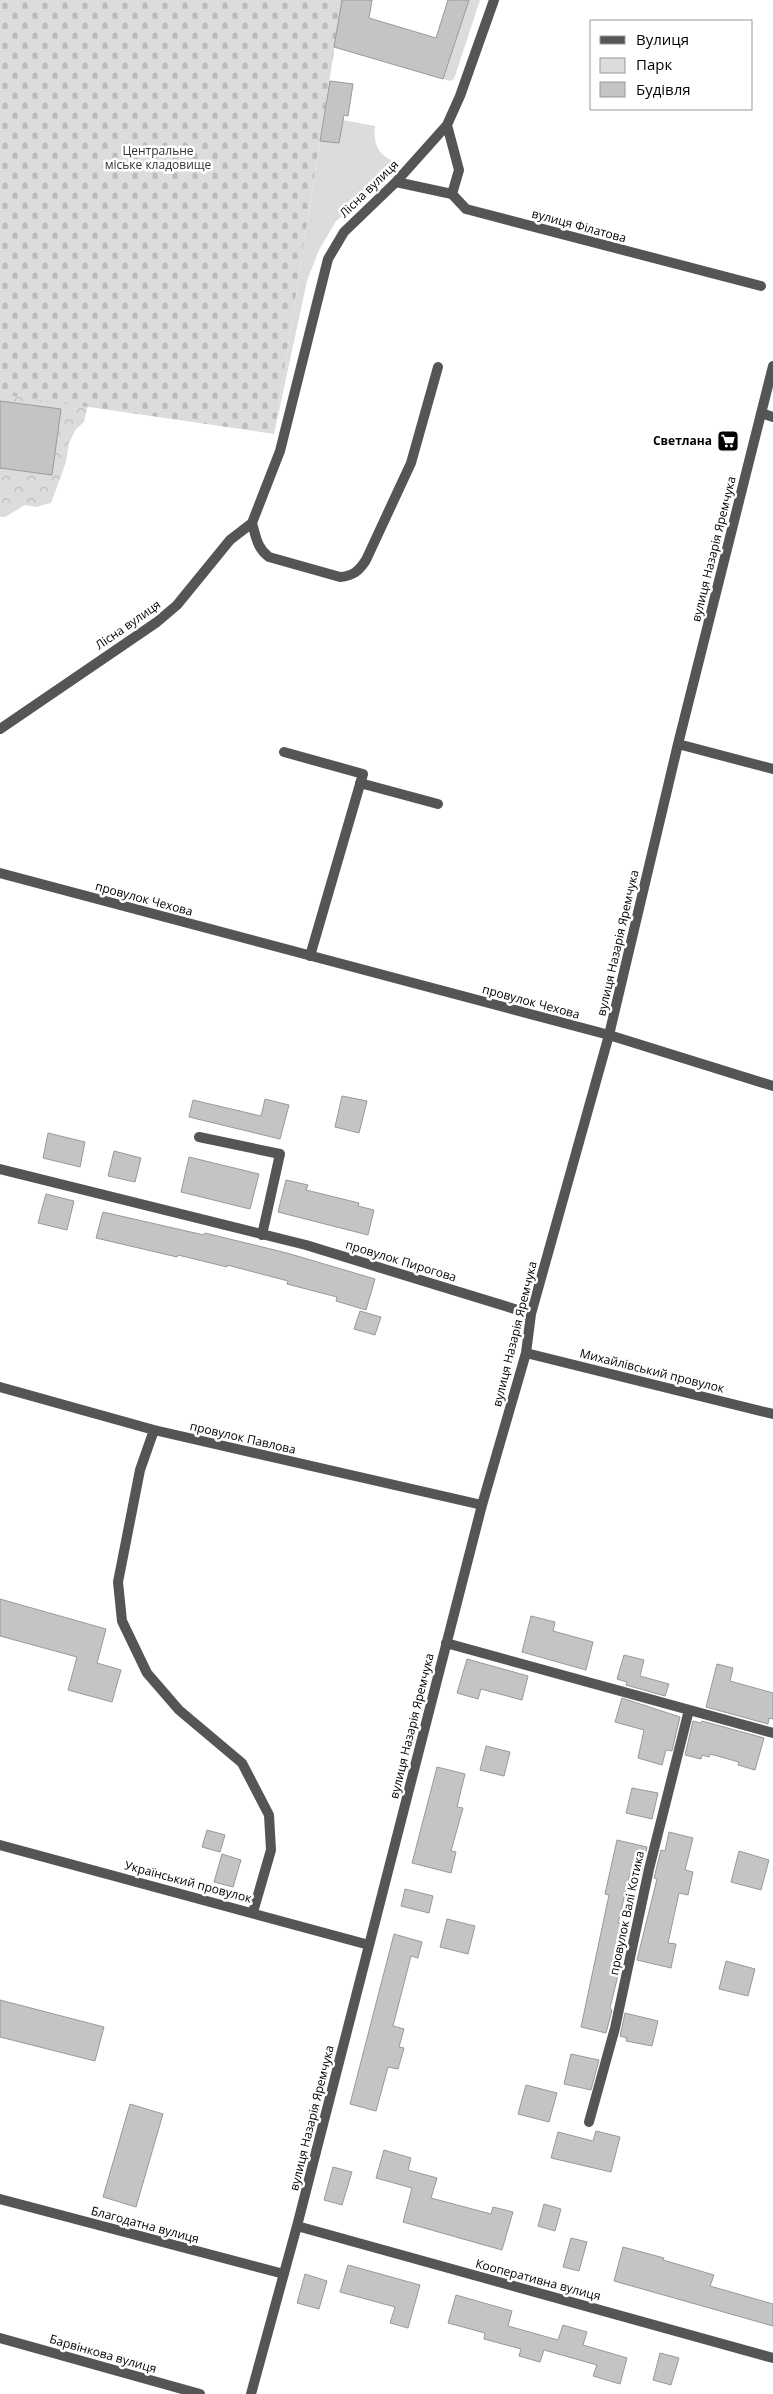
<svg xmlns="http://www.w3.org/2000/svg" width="773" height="2394" font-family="'Open Sans',sans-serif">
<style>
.green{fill:#dcdcdc}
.forest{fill:url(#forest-crowns)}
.cemetery{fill:url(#cemetery-stones)}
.building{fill:#c4c4c4;stroke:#999}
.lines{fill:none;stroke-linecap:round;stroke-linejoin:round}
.minor{stroke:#555;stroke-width:10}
.tertiary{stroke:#555;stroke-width:10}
.labels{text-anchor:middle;stroke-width:5;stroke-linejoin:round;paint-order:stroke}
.park-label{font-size:12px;fill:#333;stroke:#fff}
.street-label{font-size:12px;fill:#000;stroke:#fff}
.poi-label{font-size:12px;font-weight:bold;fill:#000;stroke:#fff;text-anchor:end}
</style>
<defs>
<pattern id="forest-crowns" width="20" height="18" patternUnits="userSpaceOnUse" patternTransform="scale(1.25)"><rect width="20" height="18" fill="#dcdcdc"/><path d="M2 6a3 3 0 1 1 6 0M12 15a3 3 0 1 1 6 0" fill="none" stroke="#bbb"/></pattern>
<pattern id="cemetery-stones" width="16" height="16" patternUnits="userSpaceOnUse" patternTransform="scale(1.25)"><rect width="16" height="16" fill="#dcdcdc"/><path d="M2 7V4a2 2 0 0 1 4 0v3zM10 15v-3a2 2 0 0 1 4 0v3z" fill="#bbb"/></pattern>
</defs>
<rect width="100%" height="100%" fill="#fff"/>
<path class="green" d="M 469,0 L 480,0 L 454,79 L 450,81 L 443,79 Z
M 343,120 L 375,126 C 373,146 379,157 399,163 L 389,178 L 336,221 L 319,250 L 307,281 L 274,434 L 320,141 L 339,143 Z"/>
<path class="forest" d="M 0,263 L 89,400 L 84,422 L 76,429 L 69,443 L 66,462 L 51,503 L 36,507 L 25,505 L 5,517 L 0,517 L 0,468 L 52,475 L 61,409 L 0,401 Z"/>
<path class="cemetery" d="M 0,0 L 342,0 L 274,434 L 0,394 Z"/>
<path class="building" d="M 342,0 L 372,0 L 369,18 L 436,38 L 448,0 L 469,0 L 443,79 L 334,47 Z
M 330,81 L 353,84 L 348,116 L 344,115 L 339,143 L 320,141 Z
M 0,401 L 61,409 L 52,475 L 0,468 Z
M 342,1096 L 367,1101 L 359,1133 L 335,1127 Z
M 265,1099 L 289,1105 L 280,1139 L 189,1117 L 193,1100 L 261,1116 Z
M 48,1133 L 85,1142 L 80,1167 L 43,1158 Z
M 114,1151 L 141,1158 L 135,1182 L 108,1176 Z
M 189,1157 L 259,1174 L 250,1209 L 181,1192 Z
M 286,1180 L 308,1185 L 306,1190 L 359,1203 L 358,1206 L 374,1210 L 368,1235 L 278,1212 Z
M 46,1194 L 74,1201 L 67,1230 L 38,1223 Z
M 103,1212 L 204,1235 L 205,1233 L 287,1253 L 375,1279 L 366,1310 L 336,1301 L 337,1297 L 287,1284 L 288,1281 L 227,1265 L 227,1267 L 178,1255 L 177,1257 L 96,1238 Z
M 360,1311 L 381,1317 L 375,1335 L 354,1329 Z
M 0,1599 L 106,1629 L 97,1663 L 121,1670 L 112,1702 L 68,1690 L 77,1657 L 0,1636 Z
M 531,1616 L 555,1622 L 553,1631 L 593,1642 L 586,1670 L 522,1652 Z
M 624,1655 L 644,1660 L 640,1676 L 669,1684 L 665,1696 L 626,1685 L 627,1682 L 617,1679 Z
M 467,1659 L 528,1676 L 522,1700 L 481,1689 L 478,1699 L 457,1693 Z
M 717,1664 L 733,1668 L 730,1681 L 773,1693 L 773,1719 L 769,1718 L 768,1724 L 706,1707 Z
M 622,1698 L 680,1717 L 672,1751 L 666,1750 L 662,1765 L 638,1758 L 644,1730 L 615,1722 Z
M 693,1721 L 701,1723 L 702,1721 L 764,1738 L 755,1770 L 738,1765 L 739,1762 L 710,1754 L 709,1757 L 702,1755 L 701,1759 L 685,1755 Z
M 486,1746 L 510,1752 L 504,1776 L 480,1770 Z
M 437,1767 L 465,1774 L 457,1807 L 463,1808 L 451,1851 L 456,1852 L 451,1873 L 412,1863 Z
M 632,1788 L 658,1793 L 652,1819 L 626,1813 Z
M 207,1830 L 225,1835 L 220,1852 L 202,1847 Z
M 669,1832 L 693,1838 L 685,1870 L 693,1872 L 688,1895 L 679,1893 L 668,1943 L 676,1944 L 671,1968 L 637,1960 L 657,1879 L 654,1878 L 661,1850 L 665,1851 Z
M 617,1840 L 647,1847 L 641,1875 L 630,1873 L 618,1923 L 630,1926 L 610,2008 L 612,2010 L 606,2033 L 581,2027 L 609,1895 L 605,1894 Z
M 739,1851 L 769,1860 L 761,1890 L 731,1882 Z
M 222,1854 L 241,1860 L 233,1887 L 214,1882 Z
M 405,1889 L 433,1896 L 429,1913 L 401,1906 Z
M 447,1919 L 475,1926 L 468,1954 L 440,1947 Z
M 394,1934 L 422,1942 L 418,1958 L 411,1956 L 393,2026 L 404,2029 L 399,2047 L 404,2048 L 398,2069 L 388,2067 L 376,2111 L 350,2104 Z
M 726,1961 L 755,1969 L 748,1996 L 719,1989 Z
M 0,2000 L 104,2027 L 95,2061 L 0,2037 Z
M 625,2013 L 658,2021 L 652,2046 L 626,2041 L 627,2038 L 620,2036 Z
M 571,2054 L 599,2060 L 591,2090 L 564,2084 Z
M 526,2085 L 557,2093 L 549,2122 L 518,2114 Z
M 130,2104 L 163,2114 L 136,2207 L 103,2197 Z
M 596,2131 L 620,2137 L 611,2172 L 551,2158 L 558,2132 L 593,2141 Z
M 384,2150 L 411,2158 L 408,2170 L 437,2178 L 431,2198 L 491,2214 L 493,2207 L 513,2212 L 502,2250 L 403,2222 L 412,2188 L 376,2178 Z
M 333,2167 L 352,2172 L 342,2205 L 324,2200 Z
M 544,2204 L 561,2209 L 555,2231 L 538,2226 Z
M 571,2238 L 587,2242 L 579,2271 L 563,2267 Z
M 623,2247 L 664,2258 L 663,2260 L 714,2275 L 710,2286 L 773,2304 L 773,2326 L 614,2281 Z
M 348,2265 L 420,2285 L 408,2328 L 390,2323 L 395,2307 L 340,2292 Z
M 305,2274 L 327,2281 L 319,2309 L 297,2303 Z
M 456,2295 L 512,2311 L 508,2326 L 558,2340 L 563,2325 L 587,2332 L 583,2345 L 627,2358 L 620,2384 L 593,2376 L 597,2365 L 544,2350 L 540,2362 L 519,2356 L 521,2349 L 484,2339 L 485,2333 L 448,2323 Z
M 660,2353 L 679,2358 L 671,2385 L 653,2380 Z"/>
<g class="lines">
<path class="minor" d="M 447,125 L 459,170 L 452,194
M 396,182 L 452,194 L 466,209 L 761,286
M 761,413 L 773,417
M 252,523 C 256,537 257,548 269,557 L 340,577 C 353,576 359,571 366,560 L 411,463 L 438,367
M 0,729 L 157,622 L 177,605 L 230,540 L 252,523 L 280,451 L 328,259 L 344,232 L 396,182 L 447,125 L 460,96 L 494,0
M 678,744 L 773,769
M 284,752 L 363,774 L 310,956
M 360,783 L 438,804
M 0,873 L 609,1035 L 773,1086
M 199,1137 L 280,1154 L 262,1235
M 0,1169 L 306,1245 L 531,1314
M 526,1353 L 773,1414
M 0,1387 L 154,1430 L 482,1505
M 154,1430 L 140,1470 L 118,1582 L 122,1621 L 147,1673 L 179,1710 L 242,1763 L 269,1815 L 271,1850 L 253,1912
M 446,1643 L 773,1733
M 0,1845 L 369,1945
M 589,2122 L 615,2028 L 649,1869 L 689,1710
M 0,2199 L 284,2274
M 297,2226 L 773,2358
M 251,2394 L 297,2226 L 482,1505 L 526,1353 L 531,1314 L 609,1035 L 678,744 L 773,366"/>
<path class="tertiary" d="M 0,2338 L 200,2394"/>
</g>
<defs>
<g id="supermarket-square" transform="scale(1.125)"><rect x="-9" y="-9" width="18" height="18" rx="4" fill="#000" stroke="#fff"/><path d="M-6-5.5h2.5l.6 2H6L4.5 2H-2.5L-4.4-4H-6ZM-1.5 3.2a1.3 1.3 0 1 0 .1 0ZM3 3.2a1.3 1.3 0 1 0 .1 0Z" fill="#fff"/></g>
</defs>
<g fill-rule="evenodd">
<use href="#supermarket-square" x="728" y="441"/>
</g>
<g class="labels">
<g class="park-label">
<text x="158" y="155">Центральне<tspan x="158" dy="14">міське кладовище</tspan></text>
</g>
<g class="street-label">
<text transform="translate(369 189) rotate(-44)" y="4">Лісна вулиця</text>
<text transform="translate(579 226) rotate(15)" y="4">вулиця Філатова</text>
<text transform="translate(714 549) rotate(-76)" y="4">вулиця Назарія Яремчука</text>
<text transform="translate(128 625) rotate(-35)" y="4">Лісна вулиця</text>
<text transform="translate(144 899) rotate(15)" y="4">провулок Чехова</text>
<text transform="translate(618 943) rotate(-77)" y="4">вулиця Назарія Яремчука</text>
<text transform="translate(531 1002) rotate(15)" y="4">провулок Чехова</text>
<text transform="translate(401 1261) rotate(17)" y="4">провулок Пирогова</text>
<text transform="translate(515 1334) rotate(-76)" y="4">вулиця Назарія Яремчука</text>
<text transform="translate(652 1371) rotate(14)" y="4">Михайлівський провулок</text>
<text transform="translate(243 1438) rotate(13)" y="4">провулок Павлова</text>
<text transform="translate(412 1726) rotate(-76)" y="4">вулиця Назарія Яремчука</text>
<text transform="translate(188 1882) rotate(15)" y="4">Український провулок</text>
<text transform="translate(627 1913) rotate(-78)" y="4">провулок Валі Котика</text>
<text transform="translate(312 2118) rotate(-76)" y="4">вулиця Назарія Яремчука</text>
<text transform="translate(145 2225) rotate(15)" y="4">Благодатна вулиця</text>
<text transform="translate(538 2280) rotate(15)" y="4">Кооперативна вулиця</text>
<text transform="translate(103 2354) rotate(16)" y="4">Барвінкова вулиця</text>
</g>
<g class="poi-label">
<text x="712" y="445">Светлана</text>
</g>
</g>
<rect x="590" y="20" width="162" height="90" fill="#ffffff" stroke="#999999"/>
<rect x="600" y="36" width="25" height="8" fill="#555555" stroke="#999999"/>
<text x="636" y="45" font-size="15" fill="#000000">Вулиця</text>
<rect x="600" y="58" width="25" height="15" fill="#dcdcdc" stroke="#999999"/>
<text x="636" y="70" font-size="15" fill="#000000">Парк</text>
<rect x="600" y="82" width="25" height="15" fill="#c4c4c4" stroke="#999999"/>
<text x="636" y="95" font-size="15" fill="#000000">Будівля</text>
</svg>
